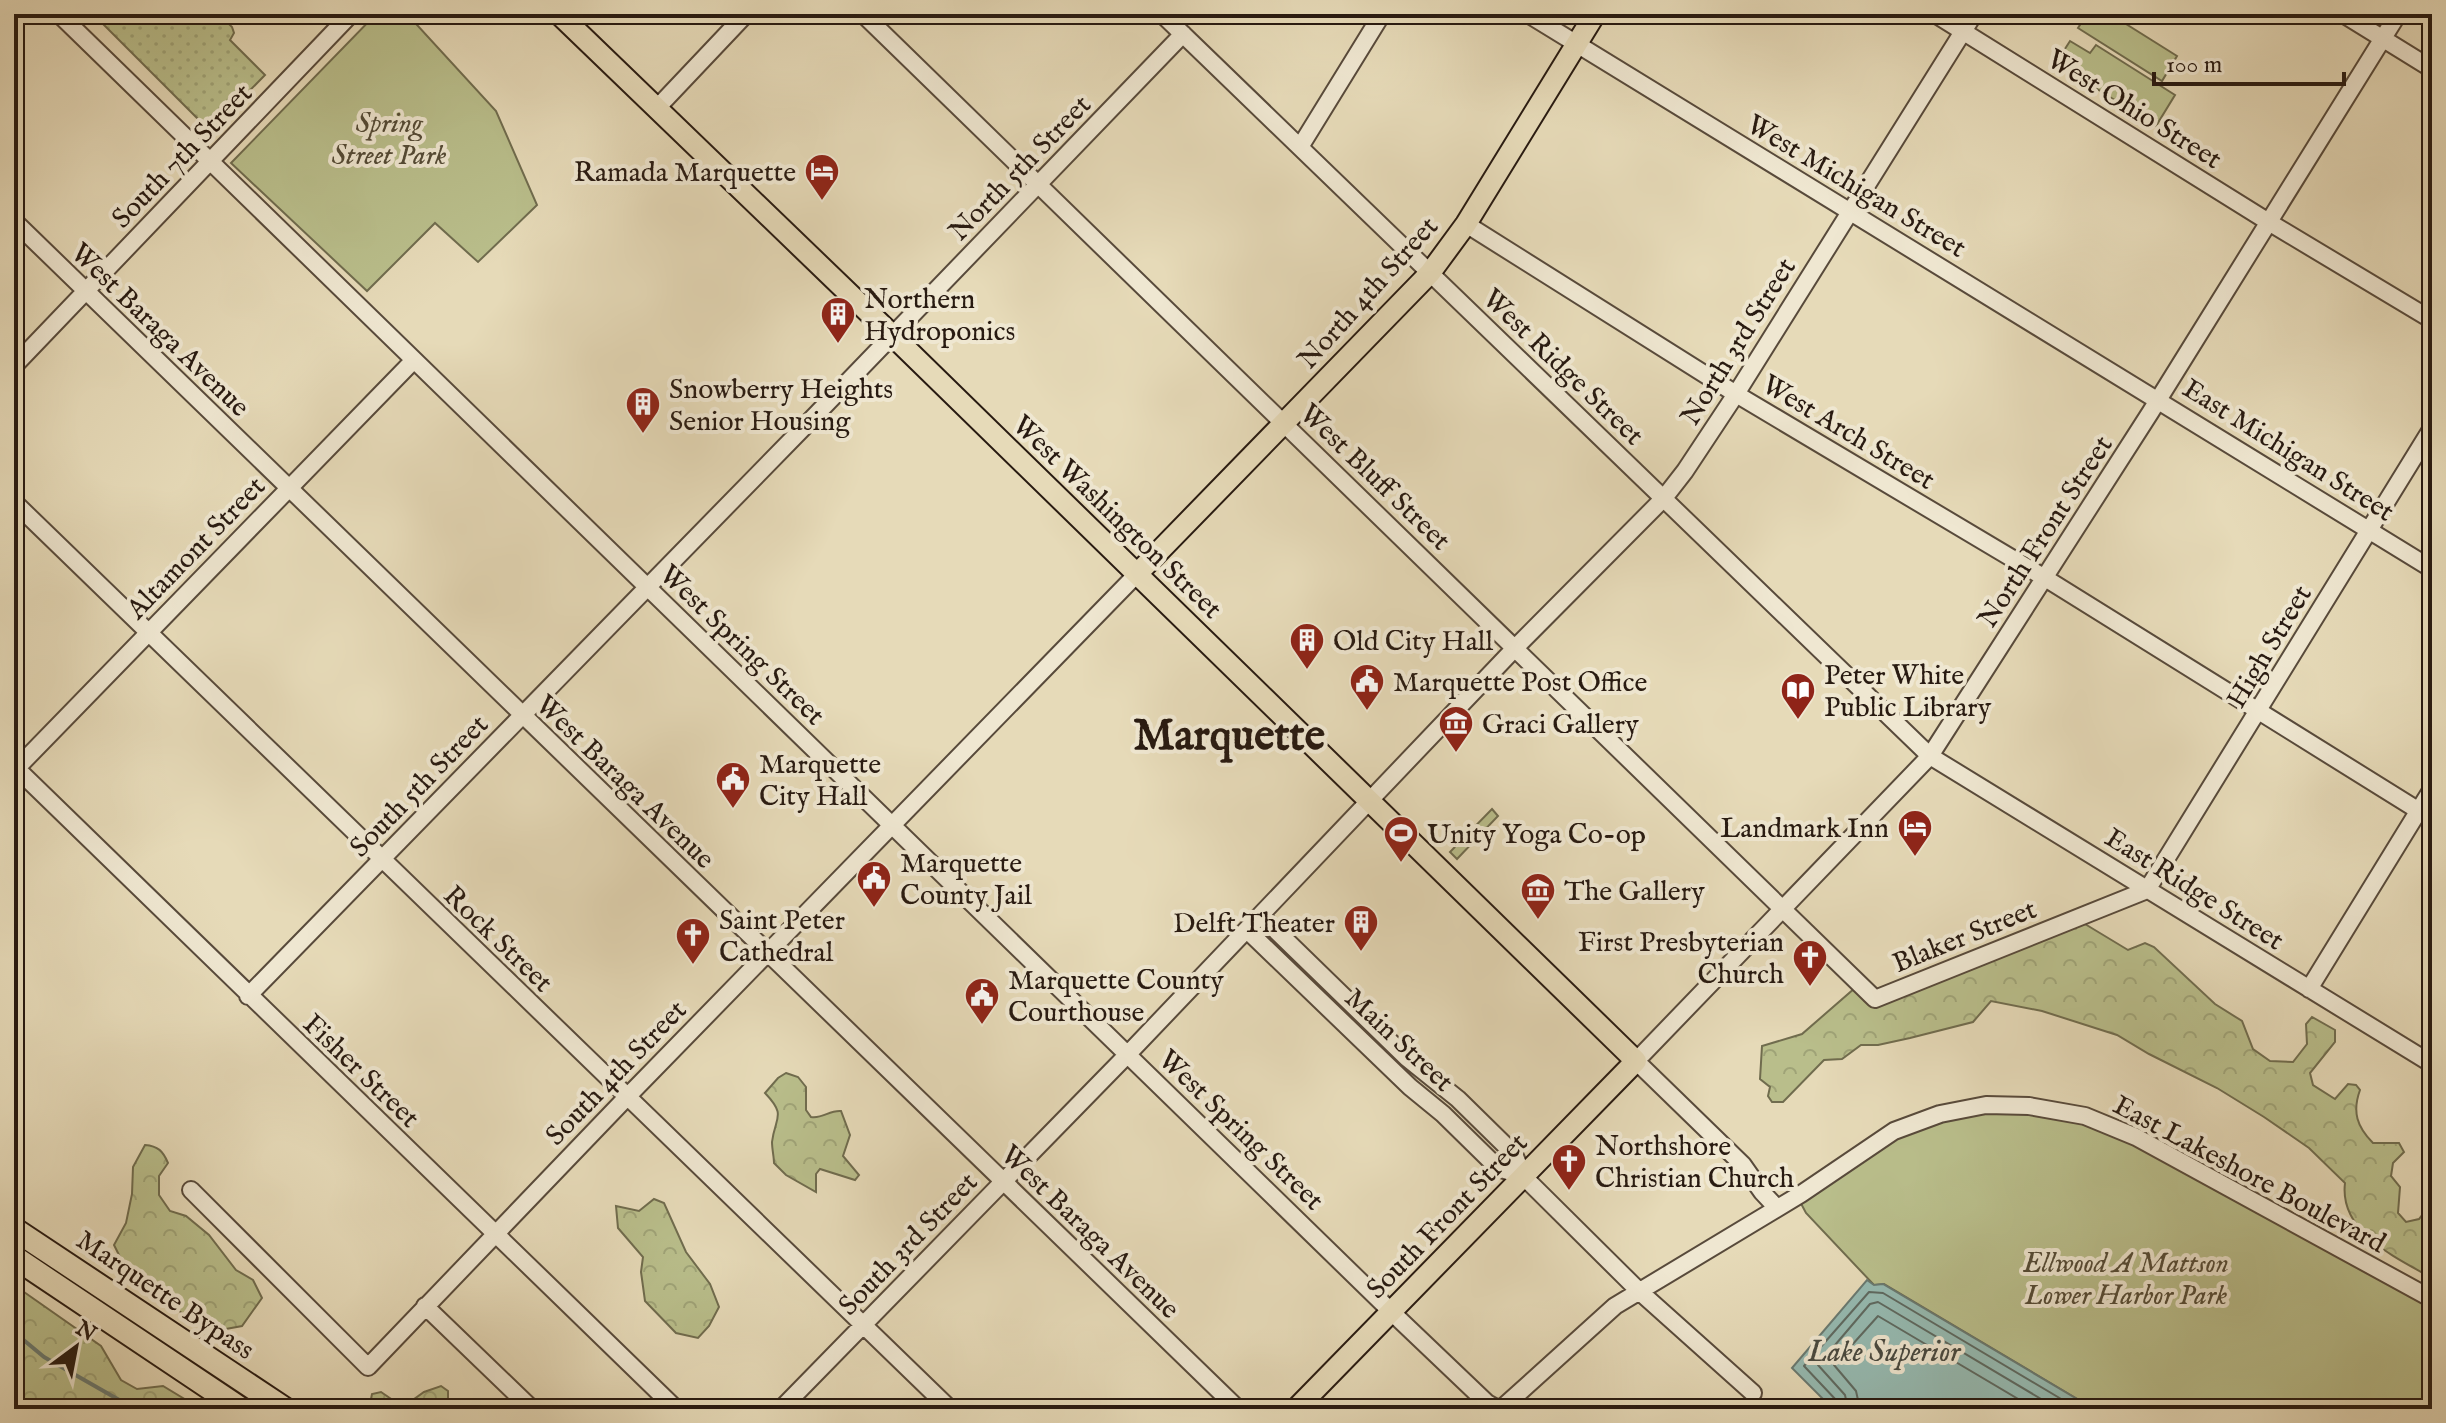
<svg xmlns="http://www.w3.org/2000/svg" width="2446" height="1423" font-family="'IM FELL English',serif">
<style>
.grass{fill:url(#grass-dots);stroke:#706c4e;stroke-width:2}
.forest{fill:url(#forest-crowns);stroke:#706c4e;stroke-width:2}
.park{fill:#b9be8b;stroke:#706c4e;stroke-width:2}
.water{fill:#96bab1;stroke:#6a7a71;stroke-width:2}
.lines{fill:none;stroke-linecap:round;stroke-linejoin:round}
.shore{stroke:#5f6a61;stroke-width:2}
.stream{stroke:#6a7a71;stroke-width:4}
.minor-casing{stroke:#584a3b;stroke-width:20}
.major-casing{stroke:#281a11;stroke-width:24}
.highway-casing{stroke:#281a11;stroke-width:26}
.minor{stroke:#efe7d1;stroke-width:16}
.major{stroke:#e6dab8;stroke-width:20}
.highway{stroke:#e6dab8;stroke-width:22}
.labels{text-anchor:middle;stroke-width:8;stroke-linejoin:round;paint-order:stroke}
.street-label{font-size:28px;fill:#281a11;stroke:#efe7d1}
.park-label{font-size:28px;font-style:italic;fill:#544b36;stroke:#efe7d1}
.poi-label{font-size:28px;fill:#281a11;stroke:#efe7d1;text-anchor:start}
.water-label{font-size:30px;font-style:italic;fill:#494a41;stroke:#efe7d1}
.town-label{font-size:44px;font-weight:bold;fill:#281a11;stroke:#efe7d1}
</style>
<defs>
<pattern id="grass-dots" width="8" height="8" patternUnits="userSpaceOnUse" patternTransform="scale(2)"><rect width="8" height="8" fill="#b9be8b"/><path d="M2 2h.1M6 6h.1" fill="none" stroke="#9fa377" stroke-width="1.8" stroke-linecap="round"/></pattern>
<pattern id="forest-crowns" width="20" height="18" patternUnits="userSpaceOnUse" patternTransform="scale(2)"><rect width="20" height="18" fill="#b9be8b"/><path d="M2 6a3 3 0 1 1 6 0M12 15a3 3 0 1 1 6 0" fill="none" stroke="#9fa377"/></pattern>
</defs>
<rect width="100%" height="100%" fill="#e6dab8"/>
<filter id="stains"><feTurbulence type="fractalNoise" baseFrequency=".0025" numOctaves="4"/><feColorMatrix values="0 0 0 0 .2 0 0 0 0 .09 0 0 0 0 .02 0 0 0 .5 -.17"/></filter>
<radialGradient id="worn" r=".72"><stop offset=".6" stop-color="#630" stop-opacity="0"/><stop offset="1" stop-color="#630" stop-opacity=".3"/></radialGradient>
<path class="grass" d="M 93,14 L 219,14 L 232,27 L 234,33 L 230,40 L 265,75 L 210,131 Z"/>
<path class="forest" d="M 2080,921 L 2128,950 L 2145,943 L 2154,947 L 2215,1004 L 2242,1021 L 2253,1049 L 2270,1061 L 2293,1062 L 2307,1044 L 2306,1024 L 2312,1017 L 2335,1030 L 2335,1042 L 2310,1073 L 2313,1085 L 2335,1099 L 2348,1084 L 2356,1085 L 2360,1090 C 2352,1112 2357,1127 2373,1143 L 2399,1143 L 2404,1152 L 2393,1163 L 2391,1176 L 2400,1187 L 2398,1213 L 2406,1222 L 2419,1219 L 2429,1206 L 2432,1194 L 2432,1278 C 2395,1257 2339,1232 2345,1183 L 2309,1148 L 2264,1117 L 2217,1088 L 2149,1054 L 2117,1035 L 2042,1011 L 1991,1001 L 1973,1022 L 1910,1038 L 1878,1045 L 1861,1045 L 1842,1059 L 1824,1060 L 1783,1102 L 1772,1102 L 1768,1096 L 1770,1087 L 1760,1079 L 1762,1046 L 1802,1034 L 1855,988 L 1867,1001 Z
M 786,1073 L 798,1077 L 806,1087 L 806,1110 L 811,1117 C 823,1119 829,1110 841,1111 L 850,1135 L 843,1156 L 859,1175 L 855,1180 L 820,1169 L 816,1174 L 816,1192 L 786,1175 L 774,1163 C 774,1157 772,1149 772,1142 C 775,1117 787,1116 765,1093 L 778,1078 Z
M 145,1145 C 158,1146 163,1151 168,1163 L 159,1176 L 159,1195 L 170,1211 L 186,1216 L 209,1235 L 236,1270 L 253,1280 L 262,1298 L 242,1326 L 215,1331 L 183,1314 L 126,1269 L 114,1245 L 126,1223 L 132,1194 L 133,1167 Z
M 654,1199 L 664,1203 L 686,1252 L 710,1284 L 719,1307 L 709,1326 L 698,1338 L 676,1333 L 645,1301 L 641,1272 L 643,1257 L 618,1228 L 616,1206 L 639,1211 Z
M 14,1285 L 101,1346 L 121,1380 L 137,1389 L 163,1386 L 201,1409 L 14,1409 Z
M 441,1386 L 448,1391 L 448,1403 L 440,1409 L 369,1409 L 372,1394 L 381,1392 L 403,1407 L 424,1392 Z"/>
<path class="park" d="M 376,14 L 407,14 L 496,111 L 537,205 L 478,262 L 435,223 L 367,291 L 231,163 Z
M 2087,14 L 2110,14 L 2177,56 L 2162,81 L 2078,28 Z
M 2070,41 L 2090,53 L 2096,45 L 2175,95 L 2156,126 L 2056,63 Z
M 1492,809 L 1498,816 L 1457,859 L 1450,852 Z
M 1986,1105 L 2085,1116 L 2432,1299 L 2432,1409 L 2094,1409 L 1884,1284 L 1874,1285 L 1806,1213 L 1797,1196 L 1894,1131 Z"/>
<path class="water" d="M 1867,1280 L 1874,1285 L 1883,1284 L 2094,1409 L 1833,1409 L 1792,1368 Z"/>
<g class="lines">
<path class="shore" d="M 1838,1409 L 1837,1401 L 1804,1366 L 1869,1292 L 1883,1293 L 2078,1409
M 1848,1409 L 1845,1395 L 1818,1365 L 1870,1304 L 1878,1302 L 2058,1409
M 1860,1409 L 1856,1391 L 1834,1365 L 1878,1316 L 2035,1409"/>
<path class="stream" d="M 14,1332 L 44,1357 L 135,1409"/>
<g class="minor-casing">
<path id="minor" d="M 59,14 L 1402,1322 L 1487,1403 L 1498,1409
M 863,14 L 1875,999 L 2147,890 L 2432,428
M 1162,14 L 1930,756 L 2432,1064
M 1528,14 L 2432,569
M 1935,14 L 2267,221 L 2432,320
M 2343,14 L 2432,69
M 657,108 L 746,14
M 1300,147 L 1382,14
M 14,221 L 1238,1409
M 1466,224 L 1736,394 L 2045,578 L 2432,819
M 14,366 L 351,14
M 14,502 L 950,1409
M 14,766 L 676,1409
M 14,771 L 414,360
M 1261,916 L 1407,1058 L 1458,1099 L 1514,1154 L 1523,1176 L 1639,1291 L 1753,1393
M 1247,930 L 1410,1087 L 1443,1114 L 1498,1168 L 1523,1176
M 2309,989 L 2432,789
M 248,996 L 805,426 L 1183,34
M 191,1190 L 368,1367 L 627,1097 L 1137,574
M 1777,1208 L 1762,1192 L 1743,1165 L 1636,1061 L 1930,756 L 2150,413 L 2398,14
M 425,1306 L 532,1409
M 781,1409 L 1128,1054 L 1516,647 L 1664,498 L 1685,471 L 1736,394 L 1974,14
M 1501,1409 L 1615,1306 L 1801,1194 L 1894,1131 L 1940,1114 L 1986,1105 L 2029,1106 L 2085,1116 L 2136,1137 L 2432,1299"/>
</g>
<g class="major-casing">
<path id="major" d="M 559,14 L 891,334 L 1636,1061 L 1296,1409
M 1137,574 L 1430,273 L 1466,224 L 1595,14"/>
</g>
<g class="highway-casing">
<path id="highway" d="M 14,1229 L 285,1409
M 14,1257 L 241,1409"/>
</g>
<use href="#minor" class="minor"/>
<use href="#major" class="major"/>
<use href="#highway" class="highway"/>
</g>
<defs>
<g id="hotel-pin" transform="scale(1.8)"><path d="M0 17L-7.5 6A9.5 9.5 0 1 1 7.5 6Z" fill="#8f2418" stroke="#efe7d1"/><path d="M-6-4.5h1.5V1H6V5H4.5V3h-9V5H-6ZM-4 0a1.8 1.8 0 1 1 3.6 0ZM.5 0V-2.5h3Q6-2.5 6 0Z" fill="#fff"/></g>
<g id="building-pin" transform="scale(1.8)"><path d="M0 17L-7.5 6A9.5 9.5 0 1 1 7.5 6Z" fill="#8f2418" stroke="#efe7d1"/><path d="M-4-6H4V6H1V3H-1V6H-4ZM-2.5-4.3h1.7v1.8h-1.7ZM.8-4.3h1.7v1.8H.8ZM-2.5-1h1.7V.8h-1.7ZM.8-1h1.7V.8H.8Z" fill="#fff"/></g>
<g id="civic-pin" transform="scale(1.8)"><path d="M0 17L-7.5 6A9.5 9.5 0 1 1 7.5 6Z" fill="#8f2418" stroke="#efe7d1"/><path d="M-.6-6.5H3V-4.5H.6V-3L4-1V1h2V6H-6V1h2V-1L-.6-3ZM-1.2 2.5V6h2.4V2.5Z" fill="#fff"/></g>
<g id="library-pin" transform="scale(1.8)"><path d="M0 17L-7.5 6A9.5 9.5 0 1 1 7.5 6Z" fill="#8f2418" stroke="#efe7d1"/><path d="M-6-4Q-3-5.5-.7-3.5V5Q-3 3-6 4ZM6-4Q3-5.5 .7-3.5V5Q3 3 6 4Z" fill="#fff"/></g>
<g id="museum-pin" transform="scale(1.8)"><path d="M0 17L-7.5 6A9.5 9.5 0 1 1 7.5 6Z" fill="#8f2418" stroke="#efe7d1"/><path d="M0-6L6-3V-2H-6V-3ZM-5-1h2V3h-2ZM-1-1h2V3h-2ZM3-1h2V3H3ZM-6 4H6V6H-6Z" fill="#fff"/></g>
<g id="stadium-pin" transform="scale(1.8)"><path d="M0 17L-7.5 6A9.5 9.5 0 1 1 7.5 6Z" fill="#8f2418" stroke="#efe7d1"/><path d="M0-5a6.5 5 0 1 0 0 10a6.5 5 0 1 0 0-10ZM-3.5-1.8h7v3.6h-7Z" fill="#fff"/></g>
<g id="church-pin" transform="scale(1.8)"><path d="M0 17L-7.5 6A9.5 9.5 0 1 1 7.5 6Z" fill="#8f2418" stroke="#efe7d1"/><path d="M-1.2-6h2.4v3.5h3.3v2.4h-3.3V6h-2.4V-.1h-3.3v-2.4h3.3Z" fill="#fff"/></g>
</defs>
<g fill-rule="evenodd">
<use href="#hotel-pin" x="822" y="171"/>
<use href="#building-pin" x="838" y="314"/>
<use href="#building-pin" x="643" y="404"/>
<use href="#building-pin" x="1307" y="640"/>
<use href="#civic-pin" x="1367" y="681"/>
<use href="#library-pin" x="1798" y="690"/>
<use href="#museum-pin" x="1456" y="723"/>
<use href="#civic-pin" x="733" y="779"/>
<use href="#hotel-pin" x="1915" y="827"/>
<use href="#stadium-pin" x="1401" y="833"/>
<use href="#civic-pin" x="874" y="878"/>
<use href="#museum-pin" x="1538" y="890"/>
<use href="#building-pin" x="1361" y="922"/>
<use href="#church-pin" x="693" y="935"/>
<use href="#church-pin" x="1810" y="957"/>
<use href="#civic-pin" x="982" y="995"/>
<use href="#church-pin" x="1569" y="1161"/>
</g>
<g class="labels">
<g class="street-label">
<text transform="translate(2135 108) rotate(32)" y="10">West Ohio Street</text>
<text transform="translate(181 155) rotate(-46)" y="10">South 7th Street</text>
<text transform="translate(1019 167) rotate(-46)" y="10">North 5th Street</text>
<text transform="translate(1857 185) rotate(31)" y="10">West Michigan Street</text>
<text transform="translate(1367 292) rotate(-48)" y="10">North 4th Street</text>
<text transform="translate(161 329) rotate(44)" y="10">West Baraga Avenue</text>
<text transform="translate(1737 341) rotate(-58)" y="10">North 3rd Street</text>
<text transform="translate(1564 366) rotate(44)" y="10">West Ridge Street</text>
<text transform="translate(1849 431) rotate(31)" y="10">West Arch Street</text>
<text transform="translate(2289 449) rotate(32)" y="10">East Michigan Street</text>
<text transform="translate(1376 476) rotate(44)" y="10">West Bluff Street</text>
<text transform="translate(1118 516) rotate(44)" y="10">West Washington Street</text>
<text transform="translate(2044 531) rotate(-57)" y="10">North Front Street</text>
<text transform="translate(195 547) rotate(-46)" y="10">Altamont Street</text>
<text transform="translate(743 644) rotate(44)" y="10">West Spring Street</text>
<text transform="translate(2268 646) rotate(-59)" y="10">High Street</text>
<text transform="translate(626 781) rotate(44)" y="10">West Baraga Avenue</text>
<text transform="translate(418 785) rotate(-46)" y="10">South 5th Street</text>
<text transform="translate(2195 888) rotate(32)" y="10">East Ridge Street</text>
<text transform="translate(1964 935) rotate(-22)" y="10">Blaker Street</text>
<text transform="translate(499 938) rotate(44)" y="10">Rock Street</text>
<text transform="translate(1400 1039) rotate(43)" y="10">Main Street</text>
<text transform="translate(362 1070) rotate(44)" y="10">Fisher Street</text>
<text transform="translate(615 1072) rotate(-46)" y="10">South 4th Street</text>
<text transform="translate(1242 1129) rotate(44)" y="10">West Spring Street</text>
<text transform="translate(2250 1173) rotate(28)" y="10">East Lakeshore Boulevard</text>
<text transform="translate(1446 1215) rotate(-46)" y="10">South Front Street</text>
<text transform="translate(1091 1231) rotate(44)" y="10">West Baraga Avenue</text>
<text transform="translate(907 1243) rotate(-46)" y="10">South 3rd Street</text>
<text transform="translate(166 1294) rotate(34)" y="10">Marquette Bypass</text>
</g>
<g class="park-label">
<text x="389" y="132">Spring<tspan x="389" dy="32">Street Park</tspan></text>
<text x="2126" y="1272">Ellwood A Mattson<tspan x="2126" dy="32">Lower Harbor Park</tspan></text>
</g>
<g class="poi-label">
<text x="796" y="181" text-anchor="end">Ramada Marquette</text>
<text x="864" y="308">Northern<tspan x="864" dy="32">Hydroponics</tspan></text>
<text x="669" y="398">Snowberry Heights<tspan x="669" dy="32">Senior Housing</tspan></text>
<text x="1333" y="650">Old City Hall</text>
<text x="1824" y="684">Peter White<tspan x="1824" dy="32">Public Library</tspan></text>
<text x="1393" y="691">Marquette Post Office</text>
<text x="1482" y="733">Graci Gallery</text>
<text x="759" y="773">Marquette<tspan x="759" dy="32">City Hall</tspan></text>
<text x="1889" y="837" text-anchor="end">Landmark Inn</text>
<text x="1427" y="843">Unity Yoga Co-op</text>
<text x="900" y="872">Marquette<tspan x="900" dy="32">County Jail</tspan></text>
<text x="1564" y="900">The Gallery</text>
<text x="719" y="929">Saint Peter<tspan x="719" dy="32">Cathedral</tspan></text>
<text x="1335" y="932" text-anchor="end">Delft Theater</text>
<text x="1784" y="951" text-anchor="end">First Presbyterian<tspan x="1784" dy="32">Church</tspan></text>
<text x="1008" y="989">Marquette County<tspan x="1008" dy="32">Courthouse</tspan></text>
<text x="1595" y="1155">Northshore<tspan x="1595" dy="32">Christian Church</tspan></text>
</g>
<g class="water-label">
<text x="1884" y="1361">Lake Superior</text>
</g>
<g class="town-label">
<text x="1229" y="749">Marquette</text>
</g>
</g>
<rect width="2446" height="1423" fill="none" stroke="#e6dab8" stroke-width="48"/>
<rect x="16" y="16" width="2414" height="1391" fill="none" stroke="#281a11" stroke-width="4"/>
<rect x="24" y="24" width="2398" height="1375" fill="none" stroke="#281a11" stroke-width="2"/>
<g transform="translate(76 1347) rotate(32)" stroke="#efe7d1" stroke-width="6" paint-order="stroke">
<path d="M0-6L14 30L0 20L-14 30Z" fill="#281a11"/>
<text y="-12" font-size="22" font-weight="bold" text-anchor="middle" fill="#281a11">N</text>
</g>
<path d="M2154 72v12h190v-12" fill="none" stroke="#281a11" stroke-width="4"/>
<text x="2166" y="72" font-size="24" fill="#281a11" stroke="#efe7d1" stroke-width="6" paint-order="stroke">100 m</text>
<rect width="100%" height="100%" filter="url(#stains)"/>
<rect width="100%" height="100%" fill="url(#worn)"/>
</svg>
